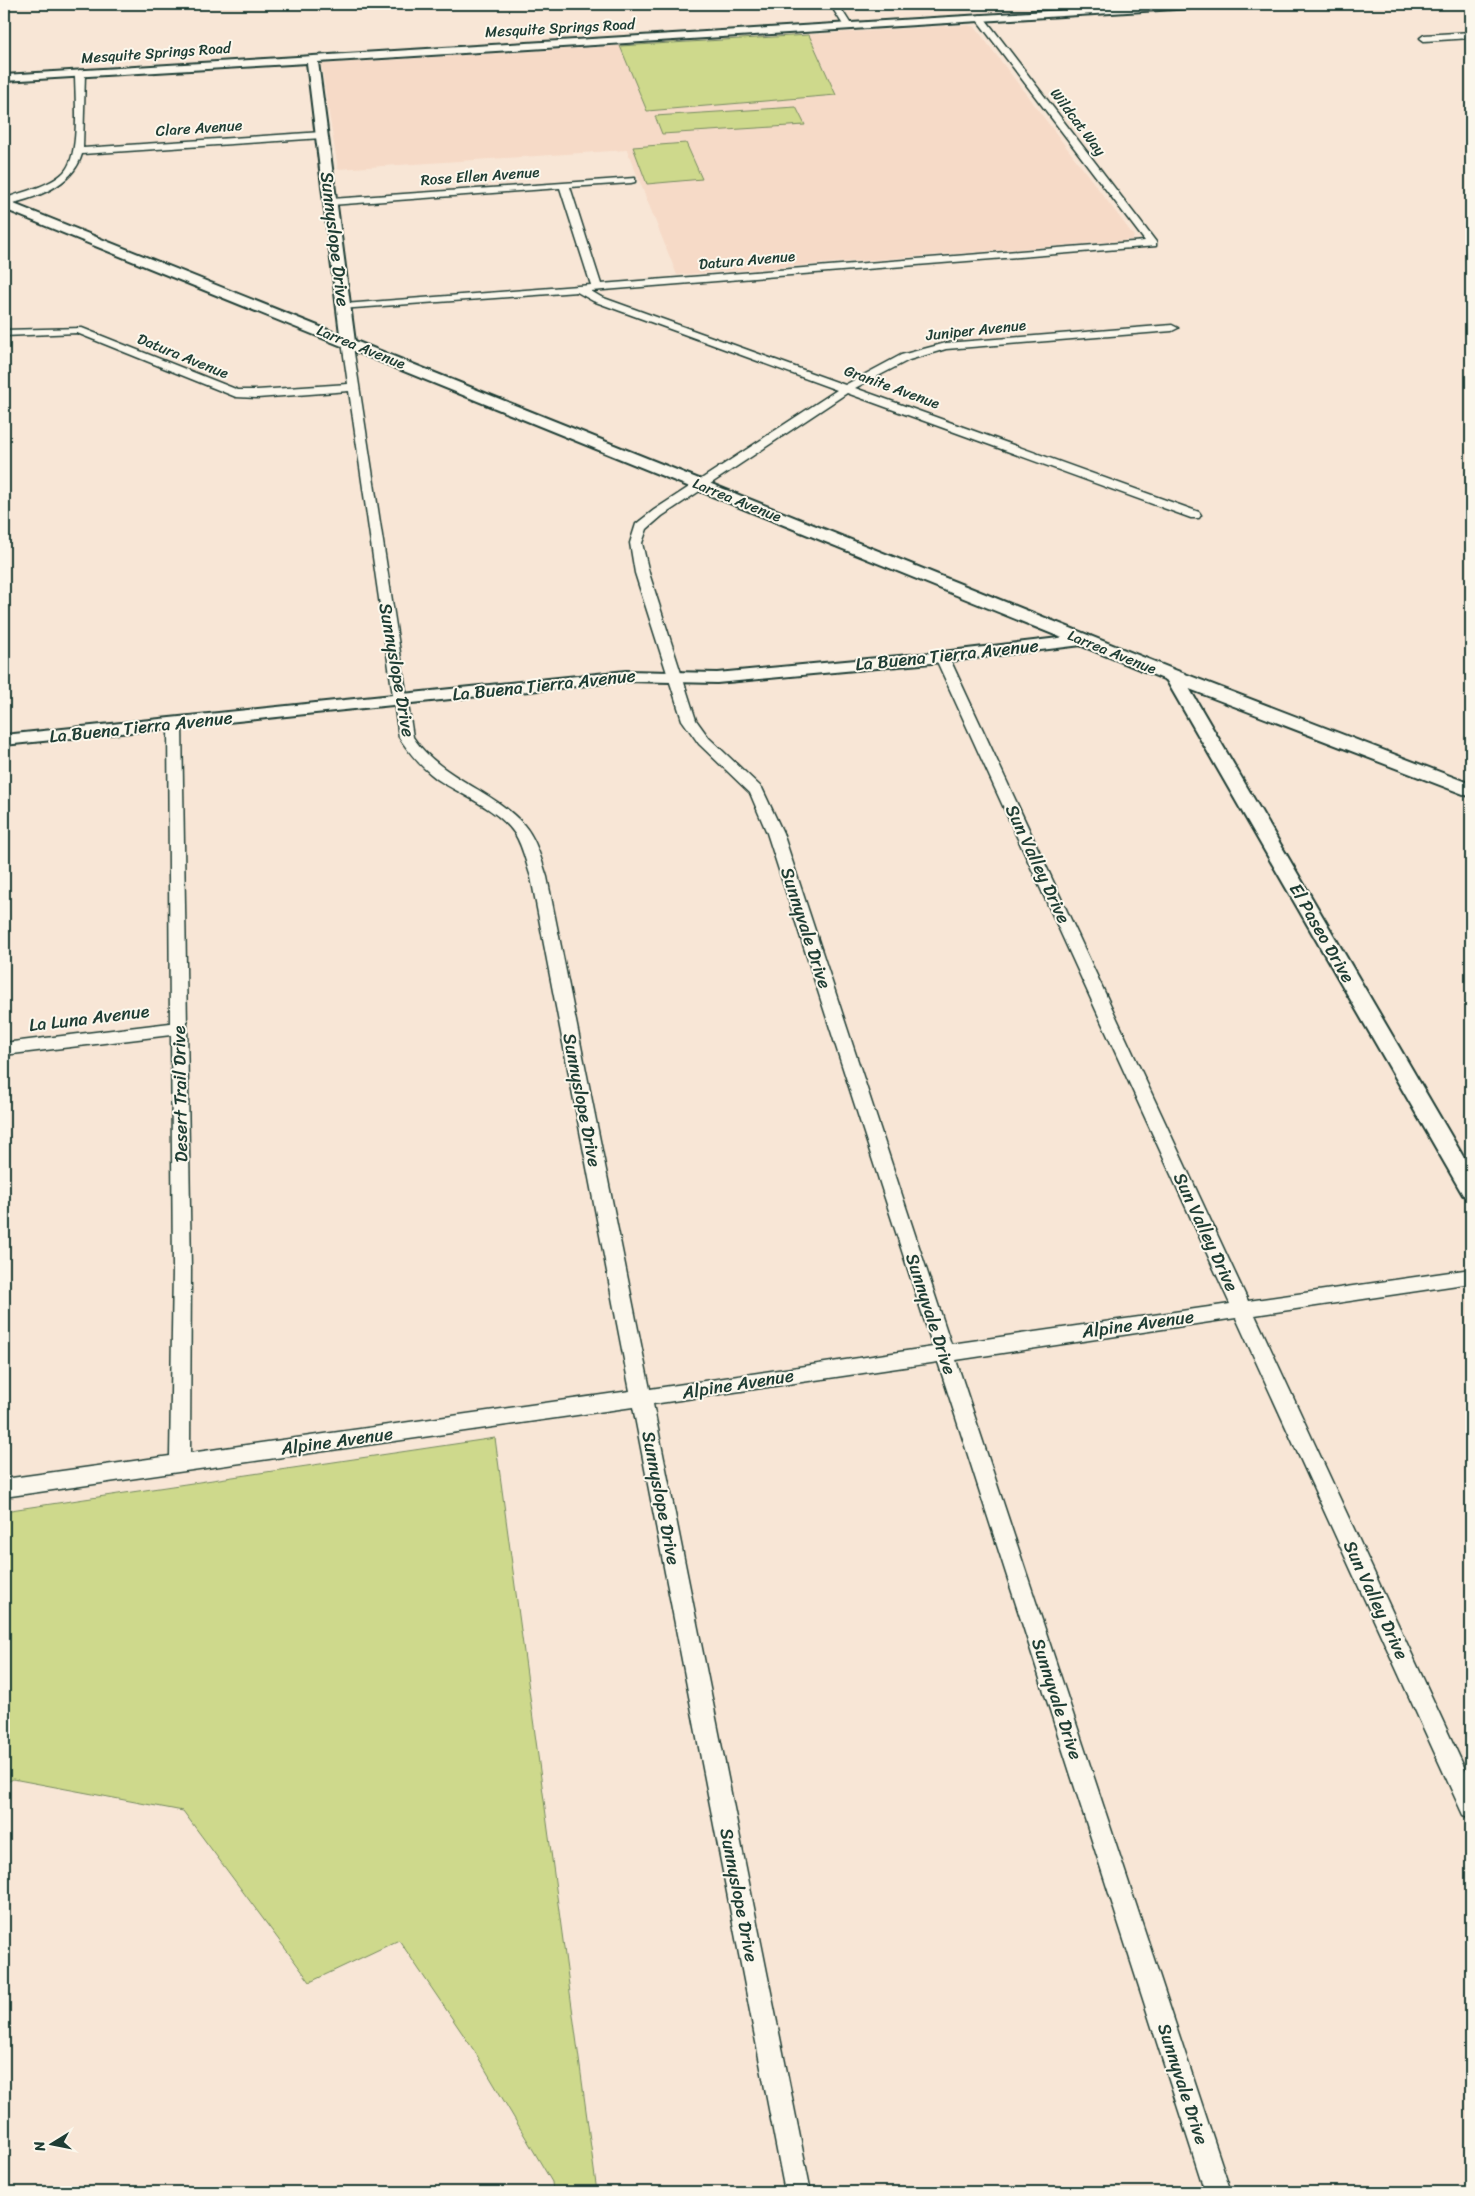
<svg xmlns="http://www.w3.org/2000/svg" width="1475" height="2196" font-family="Sriracha,sans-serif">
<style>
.built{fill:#f6dac7}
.green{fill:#ced98c;stroke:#768b60}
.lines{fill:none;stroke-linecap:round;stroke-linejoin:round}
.minor-casing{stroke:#1f3d34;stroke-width:3}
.tertiary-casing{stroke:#1f3d34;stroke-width:4}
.secondary-casing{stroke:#1f3d34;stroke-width:4}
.minor{fill:#fbf7ec;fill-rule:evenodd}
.tertiary{fill:#fbf7ec;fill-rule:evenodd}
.secondary{fill:#fbf7ec;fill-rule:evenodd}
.labels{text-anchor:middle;stroke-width:4;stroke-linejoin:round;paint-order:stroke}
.far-street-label{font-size:15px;fill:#1f3d34;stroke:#fbf7ec}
.street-label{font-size:18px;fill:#1f3d34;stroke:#fbf7ec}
</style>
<rect width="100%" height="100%" fill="#f8e6d6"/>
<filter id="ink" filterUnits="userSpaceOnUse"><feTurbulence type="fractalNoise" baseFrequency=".02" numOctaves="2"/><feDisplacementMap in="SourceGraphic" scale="10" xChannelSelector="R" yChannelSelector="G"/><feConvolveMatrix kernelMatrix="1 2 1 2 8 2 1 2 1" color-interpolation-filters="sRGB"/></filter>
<g filter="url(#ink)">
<path class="built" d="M 968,25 L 975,27 L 1134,236 L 1132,240 L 677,275 L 627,150 L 338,169 L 321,64 Z"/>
<path class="green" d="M 809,35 L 836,95 L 647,111 L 620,46 Z
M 796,107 L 805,125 L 662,134 L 655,116 Z
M 686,143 L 702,179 L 647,184 L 633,147 Z
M 495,1438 L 597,2192 L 553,2192 L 552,2182 L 475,2052 L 399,1940 L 310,1982 L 183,1811 L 13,1779 L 4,1784 L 4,1511 Z"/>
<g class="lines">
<g class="minor-casing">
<path id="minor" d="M 830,4 L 838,4 L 852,26 L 851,28 L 845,28 Z
M 980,15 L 983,16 L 1156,242 L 1156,246 L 591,291 L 601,297 L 845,385 L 901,355 L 946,343 L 1172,325 L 1178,328 L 1172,331 L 946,349 L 909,360 L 855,388 L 1199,512 L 1201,515 L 1199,518 L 1191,518 L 847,393 L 662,516 L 647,529 L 642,543 L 649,573 L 696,720 L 709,738 L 762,788 L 783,833 L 951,1344 L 1230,1304 L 935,657 L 942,653 L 949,657 L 1248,1301 L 1471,1269 L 1471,1283 L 1255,1315 L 1471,1782 L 1471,1818 L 1463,1815 L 1236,1318 L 956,1360 L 1231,2192 L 1205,2192 L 938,1362 L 653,1404 L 811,2192 L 785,2192 L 633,1407 L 4,1497 L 4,1479 L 170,1456 L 173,1269 L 171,1035 L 4,1055 L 4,1043 L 170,1023 L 168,724 L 175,720 L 182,724 L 191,1269 L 190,1453 L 630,1391 L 531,877 C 526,863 523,847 515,834 C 497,808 463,796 437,779 C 421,767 410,754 399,737 L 349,391 L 257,398 L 236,397 L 77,333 L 4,336 L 4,330 L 82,328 L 238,390 L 257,390 L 348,384 L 342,342 L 348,339 L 352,340 L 413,737 C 440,778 492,789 524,825 C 536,839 541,859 547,877 L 650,1389 L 933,1347 L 767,833 L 750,793 L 699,744 L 682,720 L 635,573 L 630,543 L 636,524 L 654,510 L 837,390 L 593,301 L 577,292 L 340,309 L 338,307 L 344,304 L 591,285 L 560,188 L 331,205 L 326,202 L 331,199 L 635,178 L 635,182 L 631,183 L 570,187 L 601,284 L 1145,241 L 977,20 L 976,18 Z
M 1471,32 L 1471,38 L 1424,41 L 1420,38 L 1424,35 Z
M 80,70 L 85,73 L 83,148 L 322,132 L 327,135 L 322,138 L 82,154 C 73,186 34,199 4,205 L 4,199 C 23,191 49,187 64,172 C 81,154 75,97 75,73 Z"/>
</g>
<g class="tertiary-casing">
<path id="tertiary" d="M 1161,4 L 1213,4 L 1208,7 L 318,62 L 355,342 L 348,346 L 341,342 L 307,63 L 4,81 L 4,75 Z
M 1084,635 L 1090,636 L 1092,640 L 1090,644 L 942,662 L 717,683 L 626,681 L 4,745 L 4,735 L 626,671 L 717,673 L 942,652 Z
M 1173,671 L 1179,672 L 1182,676 L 1471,1170 L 1471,1197 L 1463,1195 L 1164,676 L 1167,672 Z"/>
</g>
<g class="secondary-casing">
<path id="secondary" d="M 4,200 L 1180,672 L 1471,784 L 1471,797 L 1166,680 L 4,209 Z"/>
</g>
<use href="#minor" class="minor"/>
<use href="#tertiary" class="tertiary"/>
<use href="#secondary" class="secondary"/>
</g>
</g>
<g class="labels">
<g class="far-street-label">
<text transform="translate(560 28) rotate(-3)" y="5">Mesquite Springs Road</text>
<text transform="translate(156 53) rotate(-4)" y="5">Mesquite Springs Road</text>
<text transform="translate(1078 122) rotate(53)" y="5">Wildcat Way</text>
<text transform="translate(199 128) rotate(-4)" y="5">Clare Avenue</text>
<text transform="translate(480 176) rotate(-4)" y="5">Rose Ellen Avenue</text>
<text transform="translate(747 260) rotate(-5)" y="5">Datura Avenue</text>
<text transform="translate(976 330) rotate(-6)" y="5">Juniper Avenue</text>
<text transform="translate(361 347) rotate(22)" y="5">Larrea Avenue</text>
<text transform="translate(183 356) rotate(22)" y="5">Datura Avenue</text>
<text transform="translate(892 387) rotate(20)" y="5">Granite Avenue</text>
<text transform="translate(737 500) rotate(22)" y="5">Larrea Avenue</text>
<text transform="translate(1112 652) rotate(22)" y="5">Larrea Avenue</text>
</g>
<g class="street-label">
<text transform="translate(335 239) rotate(83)" y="6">Sunnyslope Drive</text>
<text transform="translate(947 655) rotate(-6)" y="6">La Buena Tierra Avenue</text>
<text transform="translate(397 670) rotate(80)" y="6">Sunnyslope Drive</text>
<text transform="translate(544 685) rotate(-6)" y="6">La Buena Tierra Avenue</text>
<text transform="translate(141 727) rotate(-6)" y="6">La Buena Tierra Avenue</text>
<text transform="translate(1038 864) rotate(65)" y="6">Sun Valley Drive</text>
<text transform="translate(806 928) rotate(72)" y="6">Sunnyvale Drive</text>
<text transform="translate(1322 933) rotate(60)" y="6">El Paseo Drive</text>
<text transform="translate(89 1018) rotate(-7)" y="6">La Luna Avenue</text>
<text transform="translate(180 1094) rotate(-91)" y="6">Desert Trail Drive</text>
<text transform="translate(582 1100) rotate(79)" y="6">Sunnyslope Drive</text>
<text transform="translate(1206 1232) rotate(65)" y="6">Sun Valley Drive</text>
<text transform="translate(931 1314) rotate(72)" y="6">Sunnyvale Drive</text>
<text transform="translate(1138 1324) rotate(-8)" y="6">Alpine Avenue</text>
<text transform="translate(738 1384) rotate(-9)" y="6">Alpine Avenue</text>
<text transform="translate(337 1441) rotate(-8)" y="6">Alpine Avenue</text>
<text transform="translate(661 1498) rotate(79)" y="6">Sunnyslope Drive</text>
<text transform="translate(1376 1600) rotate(65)" y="6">Sun Valley Drive</text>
<text transform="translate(1057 1699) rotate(72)" y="6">Sunnyvale Drive</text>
<text transform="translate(739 1895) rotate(79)" y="6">Sunnyslope Drive</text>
<text transform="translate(1183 2084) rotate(72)" y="6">Sunnyvale Drive</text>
</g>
</g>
<rect width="1475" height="2196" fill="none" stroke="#fbf7ec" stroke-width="20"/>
<rect x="10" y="10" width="1455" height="2176" fill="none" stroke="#1f3d34" stroke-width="2" filter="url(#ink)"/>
<g transform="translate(52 2144) rotate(260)" stroke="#fbf7ec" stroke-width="4" paint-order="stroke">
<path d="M0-4L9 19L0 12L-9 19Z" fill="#1f3d34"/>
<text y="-8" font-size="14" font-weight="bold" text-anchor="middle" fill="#1f3d34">N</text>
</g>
</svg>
